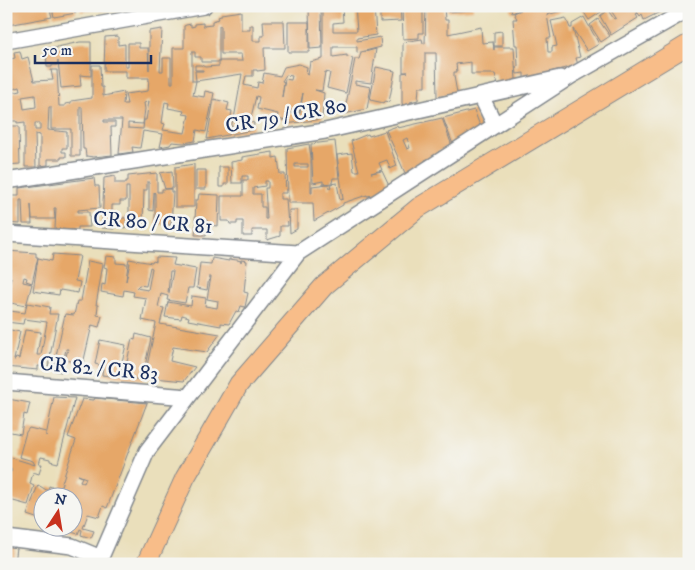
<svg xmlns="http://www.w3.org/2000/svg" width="695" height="570" font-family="'IM FELL DW Pica',serif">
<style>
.building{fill:#e6a768;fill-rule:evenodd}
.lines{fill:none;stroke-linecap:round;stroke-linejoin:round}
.minor-casing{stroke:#82878c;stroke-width:18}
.major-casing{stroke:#82878c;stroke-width:21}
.minor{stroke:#fff;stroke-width:15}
.major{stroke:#f8bd89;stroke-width:19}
.labels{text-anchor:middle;stroke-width:5;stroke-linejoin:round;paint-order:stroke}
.street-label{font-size:21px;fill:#1b2f5e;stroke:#f6f6f2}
</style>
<rect width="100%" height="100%" fill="#f6f6f2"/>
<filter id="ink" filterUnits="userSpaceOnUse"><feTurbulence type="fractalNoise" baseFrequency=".02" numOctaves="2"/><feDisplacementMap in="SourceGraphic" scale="10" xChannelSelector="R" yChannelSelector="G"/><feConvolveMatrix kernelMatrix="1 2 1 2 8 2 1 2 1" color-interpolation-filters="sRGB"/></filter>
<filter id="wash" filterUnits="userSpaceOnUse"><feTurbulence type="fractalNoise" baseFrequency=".0096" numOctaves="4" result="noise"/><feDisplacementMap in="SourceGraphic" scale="20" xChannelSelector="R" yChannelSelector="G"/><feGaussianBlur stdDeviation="1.12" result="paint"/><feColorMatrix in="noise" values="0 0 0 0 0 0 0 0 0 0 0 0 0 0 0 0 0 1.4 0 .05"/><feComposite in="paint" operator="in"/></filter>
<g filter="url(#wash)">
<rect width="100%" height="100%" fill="#eadfbb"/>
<g id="blocks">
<path class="building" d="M 6,6 L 14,6 L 15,9 L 24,6 L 49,6 L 52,17 L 8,25 Z
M 75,6 L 76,13 L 54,17 L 52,7 Z
M 80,6 L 97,6 L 98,9 L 81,12 Z
M 99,6 L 110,6 L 111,9 L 100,11 Z
M 309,6 L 342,6 L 343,22 L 333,23 L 333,31 L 357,31 L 355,6 L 374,6 L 376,35 L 357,38 L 357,41 L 380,37 L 381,47 L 357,53 L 357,47 L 333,47 L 333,57 L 347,55 L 347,57 L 353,58 L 346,93 L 327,88 L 330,73 L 325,72 L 322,91 L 315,90 L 324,93 L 322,119 L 286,124 L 287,121 L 277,119 L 278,114 L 257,109 L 259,97 L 256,96 L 250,122 L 254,123 L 253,130 L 207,139 L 214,99 L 229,103 L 227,110 L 232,111 L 229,129 L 231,129 L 233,119 L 234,119 L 242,74 L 196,81 L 195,71 L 203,71 L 203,70 L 195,70 L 195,65 L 201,65 L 205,67 L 219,66 L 219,61 L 242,61 L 241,54 L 221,54 L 221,26 L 219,26 L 219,62 L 201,62 L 201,57 L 195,57 L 195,52 L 192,52 L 192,81 L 196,81 L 193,95 L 204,97 L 205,91 L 214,93 L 206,132 L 197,130 L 195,141 L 184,143 L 172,142 L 170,145 L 160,147 L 163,134 L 143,131 L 140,148 L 132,147 L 133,152 L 119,154 L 122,120 L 104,120 L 104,122 L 115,122 L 115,127 L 111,127 L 112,155 L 94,157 L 86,156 L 85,149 L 83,149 L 82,107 L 80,107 L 80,156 L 71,156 L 71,129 L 51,129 L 51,107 L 49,107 L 48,130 L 67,132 L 67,148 L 62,148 L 62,152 L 66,152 L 66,157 L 61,157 L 61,159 L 48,159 L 48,165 L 40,166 L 40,135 L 35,134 L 36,167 L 25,167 L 25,122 L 17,123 L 17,121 L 11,121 L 11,118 L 6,118 L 6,94 L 21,91 L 20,87 L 6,91 L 6,60 L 15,58 L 14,52 L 20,51 L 22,59 L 28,57 L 34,81 L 53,80 L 51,70 L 57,70 L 59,106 L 65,106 L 65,104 L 71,103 L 71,101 L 92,98 L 92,65 L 100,65 L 101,87 L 103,87 L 103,96 L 124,92 L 123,104 L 127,104 L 125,94 L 148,91 L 149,78 L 126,78 L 126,71 L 104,71 L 105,37 L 118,36 L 118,45 L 125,44 L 125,67 L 128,67 L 128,43 L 139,43 L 139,48 L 148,48 L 149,70 L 149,31 L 162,29 L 160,71 L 163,71 L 163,58 L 171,58 L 171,83 L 173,83 L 173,48 L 184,48 L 184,26 L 186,25 L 191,24 L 191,27 L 195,26 L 195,24 L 203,23 L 203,26 L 212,25 L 212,21 L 219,19 L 218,17 L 221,16 L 221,14 L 241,11 L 241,30 L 250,30 L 250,25 L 253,25 L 253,41 L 261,41 L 261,36 L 264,36 L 263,21 L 284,21 L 285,48 L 264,48 L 265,70 L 257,71 L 257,70 L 253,70 L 253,76 L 246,76 L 244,85 L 257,88 L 258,82 L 262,83 L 264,73 L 280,76 L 284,67 L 299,64 L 307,67 L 306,74 L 308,75 L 310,62 L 323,59 L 323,9 L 321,9 L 322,48 L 310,49 ZM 286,75 L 292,76 L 291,80 L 285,79 L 282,97 L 284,82 L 282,81 ZM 303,93 L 300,113 L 296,112 L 296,114 L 288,112 L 288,110 L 299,112 ZM 35,95 L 36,107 L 24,109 L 22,97 ZM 149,101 L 146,120 L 144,120 L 143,129 L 128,128 L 128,123 L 143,124 L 145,109 L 144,103 ZM 165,102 L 169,103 L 168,108 L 184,111 L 183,114 L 189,115 L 185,133 L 163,130 L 165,124 L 162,123 ZM 35,123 L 40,123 L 40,130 L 35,130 Z
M 380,6 L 400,6 L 401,21 L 380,22 Z
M 402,6 L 423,6 L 423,33 L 419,33 L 419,38 L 403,39 Z
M 426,6 L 444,6 L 445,20 L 448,20 L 448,34 L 481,27 L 482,43 L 493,42 L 494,50 L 494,47 L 514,47 L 516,80 L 498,85 L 495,74 L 471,74 L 471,62 L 456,64 L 457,72 L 454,72 L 454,76 L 457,93 L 437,97 L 436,53 L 425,53 L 425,87 L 419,87 L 418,100 L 410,102 L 411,107 L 404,108 L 402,103 L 402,73 L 408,72 L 403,72 L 403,42 L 422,39 L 423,43 L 425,44 Z
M 447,6 L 473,6 L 473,10 L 448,12 Z
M 510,6 L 518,6 L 519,10 L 512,13 Z
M 519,6 L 548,6 L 549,8 L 578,6 L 547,15 L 551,38 L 547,38 L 548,52 L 552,52 L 552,47 L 557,46 L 551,21 L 566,18 L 570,28 L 572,28 L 572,24 L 584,17 L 599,44 L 587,51 L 573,29 L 580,57 L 576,58 L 578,65 L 549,72 L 549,74 L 524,78 L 524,73 L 517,74 L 516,67 L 518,66 L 517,45 L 515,45 L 513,19 L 517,19 L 514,13 L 521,10 Z
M 584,6 L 605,6 L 614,19 L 616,18 L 608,6 L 633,6 L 638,14 L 634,6 L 672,6 L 644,20 L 642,15 L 640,17 L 638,14 L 636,15 L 638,18 L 611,35 L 600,16 L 605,12 L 604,10 L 589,20 L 581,8 Z
M 598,19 L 610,36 L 601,42 L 590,25 Z
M 288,22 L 309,22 L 309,52 L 288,52 Z
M 502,31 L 502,46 L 494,46 L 494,32 Z
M 80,42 L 91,42 L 91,76 L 80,75 L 81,86 L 61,88 L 58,61 L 57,65 L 52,65 L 52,67 L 47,67 L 46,48 L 57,48 L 57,47 Z
M 376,49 L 371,83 L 355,81 L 355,84 L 371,87 L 367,109 L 344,114 L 355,59 L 359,59 L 361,53 Z
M 376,67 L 395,71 L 389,102 L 384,101 L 384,103 L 370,100 Z
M 474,110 L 482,131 L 454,147 L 443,118 Z
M 442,118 L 452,146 L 438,152 L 439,155 L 425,160 L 426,163 L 405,173 L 386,130 L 397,126 L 398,128 ZM 407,138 L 410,148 L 407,149 L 403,140 Z
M 6,126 L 19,126 L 20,164 L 6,165 Z
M 385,131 L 397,166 L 390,169 L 387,160 L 379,163 L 382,170 L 371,173 L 382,171 L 390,188 L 373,195 L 367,196 L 367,195 L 343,203 L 343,205 L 314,221 L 313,203 L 288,203 L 287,148 L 309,144 L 311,157 L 311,193 L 312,193 L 312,186 L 328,184 L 329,188 L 331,188 L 330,184 L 337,183 L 340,200 L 343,199 L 337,155 L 352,153 L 354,171 L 359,171 L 351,141 L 368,134 L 369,136 ZM 295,164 L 308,164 L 308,167 L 295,167 Z
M 335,141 L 339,178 L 333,178 L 332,183 L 323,184 L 323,181 L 313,183 L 311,144 Z
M 273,152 L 273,158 L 278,157 L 280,174 L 285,174 L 286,193 L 280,193 L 280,199 L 286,199 L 288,226 L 280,226 L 280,236 L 267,240 L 267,230 L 252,230 L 252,236 L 243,236 L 243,221 L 237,221 L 237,224 L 230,224 L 229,221 L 221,221 L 221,196 L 243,196 L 243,180 L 248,180 L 248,176 L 242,176 L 242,183 L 232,183 L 231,162 L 242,160 L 242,157 ZM 265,181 L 268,181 L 268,188 L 265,188 L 267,219 L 265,219 L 265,207 L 261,207 L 261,194 L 253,194 L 253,188 L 265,186 Z
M 194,164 L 194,207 L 175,207 L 175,167 Z
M 219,167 L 228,167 L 228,184 L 224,184 L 224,187 L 219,187 Z
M 196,170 L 206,170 L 206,189 L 196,189 Z
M 172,171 L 173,188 L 165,189 L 160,173 Z
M 157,173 L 157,192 L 162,192 L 162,189 L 171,189 L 171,192 L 173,192 L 171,225 L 155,224 L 155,193 L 154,192 L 153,211 L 149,210 L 149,182 L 147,182 L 147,190 L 144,190 L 143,224 L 128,224 L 128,221 L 126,221 L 126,228 L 117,227 L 117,218 L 126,218 L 126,216 L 129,216 L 129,187 L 126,187 L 126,201 L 120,201 L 120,205 L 112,205 L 112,212 L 115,212 L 114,229 L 102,228 L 104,178 L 115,176 L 115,183 L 126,183 L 126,181 L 128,181 L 128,176 Z
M 94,178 L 95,186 L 99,186 L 100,208 L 78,210 L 78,212 L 89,212 L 90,227 L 78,227 L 78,230 L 55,229 L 56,208 L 54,208 L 55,219 L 32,219 L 31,205 L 32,224 L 23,224 L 22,200 L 20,200 L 20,224 L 6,223 L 6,190 L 9,190 L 10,196 L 19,196 L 19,188 Z
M 199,194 L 219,195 L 218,226 L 207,225 L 207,220 L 195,221 L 196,200 L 198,200 Z
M 289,210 L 297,210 L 297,229 L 290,233 Z
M 196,224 L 207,225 L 206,235 L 195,235 Z
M 6,251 L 36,253 L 36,257 L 38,257 L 32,283 L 26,281 L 27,278 L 24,277 L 23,282 L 32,284 L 26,306 L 11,303 L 10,311 L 25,313 L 27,303 L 50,307 L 49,314 L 58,314 L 48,367 L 38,366 L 38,370 L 6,367 L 6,329 L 20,332 L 14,360 L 15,360 L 16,358 L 19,359 L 25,330 L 41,332 L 37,355 L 41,355 L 47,322 L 24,319 L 23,324 L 6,322 L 6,300 L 11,277 L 6,290 Z
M 53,254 L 80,256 L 75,281 L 80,282 L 78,293 L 60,290 L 59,295 L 33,291 L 38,258 L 52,261 Z
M 106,256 L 116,257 L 116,263 L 128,264 L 126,281 L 130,263 L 128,263 L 129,259 L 152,263 L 153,261 L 156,262 L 156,257 L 175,258 L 173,265 L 196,269 L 193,288 L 188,288 L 185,303 L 167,300 L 168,296 L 161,294 L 158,307 L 164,308 L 160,324 L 220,334 L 207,352 L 173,347 L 170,361 L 195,367 L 184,381 L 145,377 L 144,380 L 102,375 L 103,366 L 95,364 L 100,340 L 126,345 L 120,370 L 122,370 L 124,362 L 127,362 L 132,339 L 135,340 L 136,334 L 151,338 L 145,366 L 147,366 L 156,323 L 142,320 L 146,298 L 133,296 L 134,292 L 124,290 L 123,296 L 101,292 L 102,284 L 105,285 L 107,268 L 104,267 ZM 150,267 L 152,268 L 148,290 L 136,288 L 139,285 L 146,286 ZM 170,271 L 173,271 L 169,293 L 168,293 Z
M 212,258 L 229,261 L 229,259 L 237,260 L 241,261 L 241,263 L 241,260 L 247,261 L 244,292 L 248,293 L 245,307 L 241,306 L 239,312 L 236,311 L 229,324 L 221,323 L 221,326 L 188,320 L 189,317 L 182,315 L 181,319 L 165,317 L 168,302 L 191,306 L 192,296 L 206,298 L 205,306 L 217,308 L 218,301 L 207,299 L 211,277 L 209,277 L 207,290 L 197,288 L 200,263 L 211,264 Z
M 88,261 L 103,264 L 96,305 L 98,305 L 97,315 L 102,316 L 99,327 L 92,325 L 83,364 L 65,360 L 68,349 L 66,349 L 61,372 L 53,370 L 65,314 L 74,315 L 77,301 L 81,301 Z
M 54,397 L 75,398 L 58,463 L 50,461 L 50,459 L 41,457 L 39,464 L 42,464 L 39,474 L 33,472 L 30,484 L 34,486 L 28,505 L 6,499 L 6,471 L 11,472 L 12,469 L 6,468 L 6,456 L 35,465 L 33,461 L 19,457 L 26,432 L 29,428 L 46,432 L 46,436 Z
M 95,398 L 147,403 L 107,508 L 103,506 L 99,517 L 88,514 L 83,528 L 94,531 L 91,538 L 81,535 L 82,530 L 80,529 L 78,534 L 59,528 L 72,528 L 72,498 L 57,498 L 76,440 L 68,437 L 82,399 L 94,400 ZM 78,475 L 86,478 L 84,483 L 80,481 L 82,477 Z
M 8,399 L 30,403 L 27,415 L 24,414 L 21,434 L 6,431 Z
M 38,485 L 48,491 L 49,486 L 58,489 L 55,498 L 42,498 L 42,520 L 27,515 Z
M 6,546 L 16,547 L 14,564 L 6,563 Z"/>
</g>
</g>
<g filter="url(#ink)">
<use href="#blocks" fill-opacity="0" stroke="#82878c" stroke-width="1"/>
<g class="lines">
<g class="minor-casing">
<path id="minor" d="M 6,41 L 204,6
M 481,96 L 495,125
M 6,181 L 325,131 L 560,78
M 6,234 L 298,253
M 6,382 L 188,397
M 6,538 L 72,546 L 101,558
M 98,564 L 147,451 L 298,253 L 571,76 L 689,9"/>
</g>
<g class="major-casing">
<path id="major" d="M 146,564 L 185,478 L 239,384 L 324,286 L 418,208 L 689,44"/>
</g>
<use href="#minor" class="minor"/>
<use href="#major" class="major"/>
</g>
</g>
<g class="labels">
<g class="street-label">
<text transform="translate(286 115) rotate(-10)" y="7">CR 79 / CR 80</text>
<text transform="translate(153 222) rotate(4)" y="7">CR 80 / CR 81</text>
<text transform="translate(99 368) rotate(5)" y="7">CR 82 / CR 83</text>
</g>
</g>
<rect width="695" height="570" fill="none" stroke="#f6f6f2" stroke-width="25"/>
<g transform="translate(58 512) rotate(12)"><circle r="24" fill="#f6f6f2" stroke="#9ea6b7"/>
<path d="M0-4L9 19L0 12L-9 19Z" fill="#c8321e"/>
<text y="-8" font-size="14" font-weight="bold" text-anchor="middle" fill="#1b2f5e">N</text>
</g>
<path d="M35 55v8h116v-8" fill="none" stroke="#1b2f5e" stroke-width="2.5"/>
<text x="42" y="55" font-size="15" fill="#1b2f5e" stroke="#f6f6f2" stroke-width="4" paint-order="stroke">50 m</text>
</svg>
